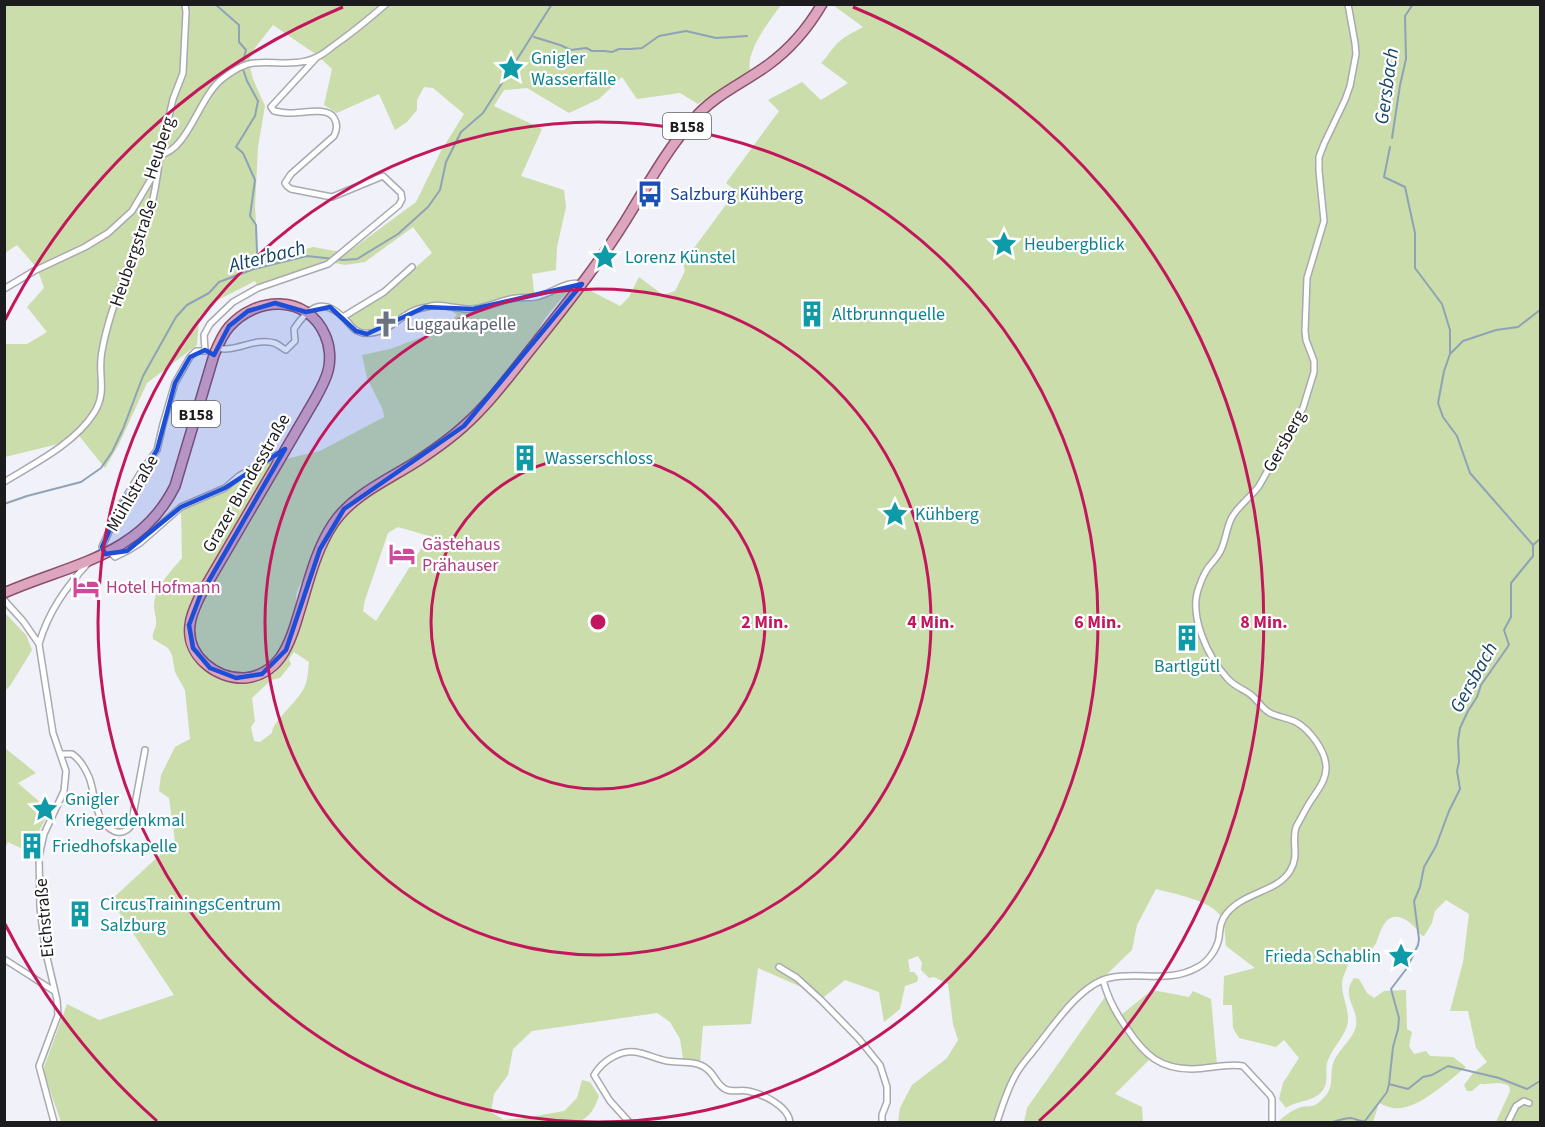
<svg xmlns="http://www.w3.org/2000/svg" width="1545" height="1127" font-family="'Source Sans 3',sans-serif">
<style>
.green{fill:#caddaa;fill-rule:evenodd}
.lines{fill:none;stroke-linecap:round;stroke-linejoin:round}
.stream{stroke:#90a2b6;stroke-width:2}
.street-casing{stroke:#a8a9b1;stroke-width:8}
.primary-casing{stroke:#8a4f6a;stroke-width:12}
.street{stroke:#fff;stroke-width:5}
.primary{stroke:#dda6be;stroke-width:9}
.marked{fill:#1d4ed8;fill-opacity:0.2;stroke:#1d4ed8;stroke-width:4.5;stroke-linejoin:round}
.ring{fill:none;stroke:#c2185b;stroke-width:3}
.labels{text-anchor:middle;stroke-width:4.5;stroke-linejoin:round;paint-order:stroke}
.shield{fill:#fff;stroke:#606062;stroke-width:1.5}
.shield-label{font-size:16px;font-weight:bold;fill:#1c1c1f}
.culture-label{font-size:18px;fill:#0d838f;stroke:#fff;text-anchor:start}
.street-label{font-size:18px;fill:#1c1c1f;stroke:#fff}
.transit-label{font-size:18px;fill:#164399;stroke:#fff;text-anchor:start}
.worship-label{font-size:18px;fill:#5b616d;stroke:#fff;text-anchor:start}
.hotel-label{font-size:18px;fill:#b23c85;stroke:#fff;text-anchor:start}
.water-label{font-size:20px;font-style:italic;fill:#14446c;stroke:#fff}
.centre{fill:#c2185b;stroke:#fff;stroke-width:3}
.ring-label{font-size:18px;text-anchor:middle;font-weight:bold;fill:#c2185b;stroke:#fff;stroke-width:4.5;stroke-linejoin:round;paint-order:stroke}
</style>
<rect width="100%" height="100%" fill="#f0f1f9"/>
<path class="green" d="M 4,5 L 781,5 C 770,20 745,52 750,71 L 698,104 L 680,93 L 637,99 L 622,77 L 599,99 L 569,113 L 527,88 L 504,90 L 494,106 L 542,129 L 521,176 L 564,190 L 566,207 L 557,247 L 556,270 L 532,274 L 535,300 L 573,285 C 559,303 542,317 535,338 C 514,363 495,389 473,412 C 458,428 438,442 420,455 C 390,475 354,488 332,518 C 320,534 318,552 310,568 C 306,577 300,583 297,592 C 295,598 297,604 296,610 C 294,629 281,654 266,665 C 242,684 204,670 196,641 C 192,627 196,614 201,601 L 285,459 L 320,451 L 384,417 L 383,410 L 367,378 L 362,355 L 390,349 L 441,330 L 457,315 L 441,303 L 426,304 L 378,323 L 374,330 L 359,329 L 347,318 L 386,293 L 432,253 L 413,227 L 365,262 L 345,265 L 330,262 L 258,286 L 255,281 L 216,301 L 199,317 L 197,345 L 147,383 L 119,444 L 105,468 L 76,432 L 58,444 L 5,457 L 5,344 L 27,344 L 47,332 L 27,307 L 44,288 L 37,268 L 17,245 L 5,253 ZM 273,25 L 317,55 L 332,69 L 324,105 L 337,113 L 379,94 L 395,130 L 407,122 L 417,110 L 417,100 L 424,87 L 433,88 L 464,114 L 441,151 L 416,202 L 347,253 L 313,247 L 258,261 L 255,206 L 258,147 L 265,106 L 253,79 L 249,63 L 251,53 Z
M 833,5 L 1540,5 L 1540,1122 L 1496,1122 L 1510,1091 L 1509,1086 C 1499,1080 1490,1085 1480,1084 L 1472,1091 L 1467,1091 L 1464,1085 L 1473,1073 L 1487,1062 L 1476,1048 L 1468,1011 L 1450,1011 L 1463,962 L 1469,914 L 1446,900 L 1435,911 L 1432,923 L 1424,936 L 1421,935 C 1413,923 1394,906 1383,926 C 1377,936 1378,949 1365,952 L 1359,950 L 1349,958 C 1349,968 1342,974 1342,985 C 1342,998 1351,1012 1347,1026 C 1343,1039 1331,1049 1327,1063 C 1325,1071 1329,1082 1323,1090 C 1315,1102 1297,1100 1286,1108 L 1279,1099 L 1283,1083 L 1299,1058 L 1284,1040 L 1276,1047 L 1239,1038 L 1233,1028 L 1232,1005 L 1223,1005 L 1224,976 L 1255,968 L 1226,946 C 1225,939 1225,923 1222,918 C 1212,900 1174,894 1156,889 L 1137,925 L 1132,950 L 1105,976 L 1086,988 L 1059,1017 L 1016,1068 L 995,1122 L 898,1122 L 900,1108 L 912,1085 L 947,1058 L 958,1040 L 953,1024 L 948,984 L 934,977 L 929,978 L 921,970 L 922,963 L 918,956 L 908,960 L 910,972 L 914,972 L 918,977 L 917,982 L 905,986 L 900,1009 L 884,1022 L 879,992 L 845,980 L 824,997 L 758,968 L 751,1024 L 703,1026 L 700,1062 L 683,1059 L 680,1039 L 670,1022 L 657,1013 L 532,1031 L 513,1049 L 508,1075 L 494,1094 L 491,1112 L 504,1120 L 525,1118 L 564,1111 L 577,1098 L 582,1080 L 590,1082 L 599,1096 C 595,1108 590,1117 578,1122 L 61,1122 L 43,1070 L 67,1004 L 99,1020 L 174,995 L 111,900 L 175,841 L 169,798 L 159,791 L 161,775 L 175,747 L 190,739 L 185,690 L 175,672 L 172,655 L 168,648 L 153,639 C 152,632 155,631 156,625 C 157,619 154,612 154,606 C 155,586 170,573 182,558 L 181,510 L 275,458 L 194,597 C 189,608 183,620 184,632 C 187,670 236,698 270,676 C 290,663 296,635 303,613 C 313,585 320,553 336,528 C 358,497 392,483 423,463 C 448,447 473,427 492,404 C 522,366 552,328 582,290 L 587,289 L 620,306 L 629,297 L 639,277 L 663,295 L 675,291 L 685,271 L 683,263 L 736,191 L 726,183 L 779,111 L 768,100 L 802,82 L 821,100 L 848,83 L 821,63 C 826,58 829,53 834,47 C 841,38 852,33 863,27 ZM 398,527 L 429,536 L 376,621 L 363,611 L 365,600 L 388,533 ZM 294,652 L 309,662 C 308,670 308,679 305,686 C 299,701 273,720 272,733 L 260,742 L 254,741 L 251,727 L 255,721 L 252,698 L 271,680 L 280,678 L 291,664 L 289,659 Z
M 5,613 L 26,635 L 32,650 L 10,686 L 5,691 Z
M 5,748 L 36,773 L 18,783 L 50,811 L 34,840 L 34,843 L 36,843 L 36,848 L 31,853 L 8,842 L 5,848 Z
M 1354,978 L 1359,979 L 1367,993 L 1374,998 L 1384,991 L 1406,990 L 1407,1029 L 1412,1032 L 1409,1046 L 1414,1054 L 1426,1051 L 1430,1056 L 1453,1057 L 1466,1067 C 1448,1081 1416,1112 1393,1108 C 1388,1107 1383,1105 1379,1103 L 1373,1122 L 1278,1122 C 1284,1116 1292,1110 1301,1107 C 1305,1106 1311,1107 1315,1105 C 1319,1103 1326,1096 1328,1092 C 1334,1082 1329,1073 1334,1061 C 1339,1049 1354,1038 1356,1026 C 1359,1008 1340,996 1354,978 Z
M 1152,990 L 1189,997 L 1193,991 L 1211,999 L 1217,1065 C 1194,1069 1174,1066 1153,1056 L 1115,1094 L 1142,1107 L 1143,1122 L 1024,1122 L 1027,1108 L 1105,997 L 1111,1008 L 1121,1015 Z"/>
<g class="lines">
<path class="stream" d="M 215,4 L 239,25 L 239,42 L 246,50 L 243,62
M 534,37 L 560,45 L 571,50 L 586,48 L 592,51 L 604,51 L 612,52 L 619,49 L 631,49 L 642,48 L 659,36 L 686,31 L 716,38 L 747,36
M 243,69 L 247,81 L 258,101 L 255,116 L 236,147 L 243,153 L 255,180 L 250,216 L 256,225 L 257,252 L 254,268
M 1392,138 L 1400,85 L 1406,59 L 1405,16 L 1413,4
M 1451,353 L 1463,341 L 1496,330 L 1518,327 L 1540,310
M 4,504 L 27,496 L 81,482 L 101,468 L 112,452 L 123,429 L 143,376 L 176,317 L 187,305 L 209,293 L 219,282 L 254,269 L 307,256 L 343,260 L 357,259 L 398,234 L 428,207 L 440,190 L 446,162 L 461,132 L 483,113 L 552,4
M 1533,545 L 1540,539
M 1389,1084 L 1408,1089 L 1423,1077 L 1432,1075 L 1448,1066 L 1499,1078 L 1527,1089 L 1540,1081
M 1333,1122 C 1339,1120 1345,1118 1351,1118 C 1357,1119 1359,1122 1365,1121 L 1387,1092 L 1389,1084 L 1393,1047 L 1398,1029 L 1399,1018 L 1391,989 L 1407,968 L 1418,945 L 1419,939 L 1414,901 L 1420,887 L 1424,867 L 1436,846 L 1449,811 L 1460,789 L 1457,771 L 1459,762 L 1458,741 L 1460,728 L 1468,711 L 1477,697 L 1481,685 L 1509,645 L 1504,630 L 1511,617 L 1511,583 L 1533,556 L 1533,545 L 1470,473 L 1457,436 L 1443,417 L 1438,403 L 1444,371 L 1450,354 L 1450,330 L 1442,304 L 1415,268 L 1415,233 L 1405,187 L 1384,177 L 1390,147"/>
<g class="street-casing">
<path id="street" d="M 160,155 C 188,150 199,97 222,79 C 231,72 242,64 254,63 C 275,61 297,67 317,57 C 324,54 330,48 336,44 C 353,32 370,18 386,4
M 4,289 L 34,271 L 85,247 L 108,233 L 132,211 L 151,179 L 156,159 L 160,155 L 173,99 L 183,73 L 186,12 L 185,4
M 343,317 L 384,292 L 412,267
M 217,348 C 235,353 255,337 274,343 C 278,344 282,348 286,350 L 295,341 L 294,329 C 308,308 322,296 344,318 C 348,322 352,328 357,331 C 365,335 375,333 383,330 C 392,326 397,320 406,315 C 412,311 420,308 427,307 C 442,302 457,310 472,309 C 487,308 501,300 516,298 C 522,297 529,298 535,297 C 550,295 565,280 582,284
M 205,350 L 204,335 L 210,324 L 233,302 L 258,288 L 328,264 L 399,205 L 402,199 L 401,193 L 383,176 L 332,197 L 291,189 L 287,186 L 285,183 L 291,174 L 334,136 C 337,130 338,124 334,118 C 328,106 301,114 289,113 C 284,113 279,112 274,111 L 271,107 L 317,57
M 4,482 C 35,463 74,444 94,413 C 108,391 97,374 102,351 C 107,322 118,292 129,264 C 134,253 140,242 144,231 C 153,207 157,181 160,155
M 110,552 L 115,557 L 127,551 L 140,543 L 181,507 L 225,488 L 239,476 L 276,455 L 282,454
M 105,554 L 102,547 L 122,503 L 143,469 L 157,450 L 163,424 L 175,383 L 190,357 L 196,351 L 206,351
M 4,600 L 23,621 L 39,644 L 53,733 L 66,771 L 64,791 L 44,834 L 39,856 L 40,907 L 45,949 L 57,1000 L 58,1015 L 39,1066 L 54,1122
M 39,644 C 48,612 66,587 89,562
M 61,754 L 72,754 C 80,759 85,768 89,777 C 96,795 94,822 114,831 C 121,834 126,832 131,826 L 145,750
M 4,959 L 54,991
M 779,967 L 797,978 L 821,1000 L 859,1039 L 880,1065 L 887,1087 L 887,1102 L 882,1115 L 882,1122
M 1103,980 C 1108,999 1116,1014 1128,1030 C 1145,1055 1160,1069 1192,1069 C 1209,1069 1227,1063 1243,1066 L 1270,1095 L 1272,1099 L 1272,1122
M 629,1122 L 610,1101 L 594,1075 C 603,1060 622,1048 640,1053 C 649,1055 657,1059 667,1061 C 679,1063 697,1060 707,1069 C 715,1075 716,1084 725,1089 C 732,1093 740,1089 748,1091 C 763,1094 788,1106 790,1122
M 997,1122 C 1002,1107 1007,1090 1015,1076 C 1020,1066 1028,1058 1034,1050 C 1052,1028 1079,985 1109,978 C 1139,971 1169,984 1198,967 C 1208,962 1217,949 1219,938 C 1220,929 1220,921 1227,913 C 1244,892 1277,892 1290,871 C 1300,855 1291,843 1296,827 C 1300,820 1303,814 1307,807 C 1314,794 1327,782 1326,766 C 1325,750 1310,730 1296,722 C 1288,718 1278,717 1270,713 C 1261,708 1258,700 1250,694 C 1243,689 1234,686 1228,679 C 1208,658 1188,615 1199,587 C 1202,578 1206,569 1212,563 C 1215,559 1218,556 1220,552 C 1226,541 1226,528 1232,517 C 1239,505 1251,497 1259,486 L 1303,408 L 1314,372 L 1314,361 L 1306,340 L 1305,331 L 1307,278 L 1324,221 L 1319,171 L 1319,157 L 1324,144 L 1345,100 L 1350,86 L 1356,54 L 1355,43 L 1348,4
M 1508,1122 L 1516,1106 L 1524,1101 L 1529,1103"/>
</g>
<g class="primary-casing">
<path id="primary" d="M 4,593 C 70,564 140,557 175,486 L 214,355 C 218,345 222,335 229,327 C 256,296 307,294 325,335 C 330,346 331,360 328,371 C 325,382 319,392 314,401 L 200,596 C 196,605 191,614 190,625 C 186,656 216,679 245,678 C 259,677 272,669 280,658 C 289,646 294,630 298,616 C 308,585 315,551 333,524 C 353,494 390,479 419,460 C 434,450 451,438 464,426 C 491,402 513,371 535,344 C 570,300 604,257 632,210 C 651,179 669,147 693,120 C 714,95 742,84 768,65 C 790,49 808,28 822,4"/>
</g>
<use href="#street" class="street"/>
<use href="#primary" class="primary"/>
</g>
<path class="marked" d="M 582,284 L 464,426 L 344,509 L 320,549 L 286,650 L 262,674 L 236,678 L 210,668 L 193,648 L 189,625 L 200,596 L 285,449 L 225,488 L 181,507 L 127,551 L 105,554 L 102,547 L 122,503 L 157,450 L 175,383 L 190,357 L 205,350 L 214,355 L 229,326 L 248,311 L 275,303 L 306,312 L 330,307 L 356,331 L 367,334 L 425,307 L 473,309 Z"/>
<g class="ring">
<circle cx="598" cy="622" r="167"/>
<circle cx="598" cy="622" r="333"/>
<circle cx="598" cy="622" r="500"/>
<path d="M157 1121A666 666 0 0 1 5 924M5 320A666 666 0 0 1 343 7M853 7A666 666 0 0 1 1039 1121"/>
</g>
<defs>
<g id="sight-bare" transform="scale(2.07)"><path d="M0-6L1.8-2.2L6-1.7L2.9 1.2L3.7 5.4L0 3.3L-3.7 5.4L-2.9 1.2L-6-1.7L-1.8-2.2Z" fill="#0f9aa8" stroke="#fff" stroke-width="2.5" paint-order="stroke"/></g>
<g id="bus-bare" transform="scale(2.07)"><path d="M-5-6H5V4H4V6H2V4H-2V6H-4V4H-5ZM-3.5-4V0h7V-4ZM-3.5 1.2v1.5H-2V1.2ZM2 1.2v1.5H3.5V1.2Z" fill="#1a4fb4" stroke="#fff" stroke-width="2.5" paint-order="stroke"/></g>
<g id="building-bare" transform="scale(2.07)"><path d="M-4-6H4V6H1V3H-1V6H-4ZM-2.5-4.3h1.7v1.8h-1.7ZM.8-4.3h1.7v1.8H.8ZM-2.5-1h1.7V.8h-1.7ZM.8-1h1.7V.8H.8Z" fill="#0f9aa8" stroke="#fff" stroke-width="2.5" paint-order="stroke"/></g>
<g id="church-bare" transform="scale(2.07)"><path d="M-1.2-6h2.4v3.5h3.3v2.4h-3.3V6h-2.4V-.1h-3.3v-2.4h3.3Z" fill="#6b7280" stroke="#fff" stroke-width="2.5" paint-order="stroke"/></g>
<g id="hotel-bare" transform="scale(2.07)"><path d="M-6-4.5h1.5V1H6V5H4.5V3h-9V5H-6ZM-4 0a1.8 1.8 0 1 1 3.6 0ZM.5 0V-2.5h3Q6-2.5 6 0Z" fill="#d1479c" stroke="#fff" stroke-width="2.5" paint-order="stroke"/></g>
</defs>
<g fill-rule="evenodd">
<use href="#sight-bare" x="511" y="68"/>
<use href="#bus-bare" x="650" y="194"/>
<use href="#sight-bare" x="1004" y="244"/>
<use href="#sight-bare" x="605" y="257"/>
<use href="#building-bare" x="812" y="314"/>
<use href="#church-bare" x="386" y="324"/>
<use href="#building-bare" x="525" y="458"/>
<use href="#sight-bare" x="895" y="514"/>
<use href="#hotel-bare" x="402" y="554"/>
<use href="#hotel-bare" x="86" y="587"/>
<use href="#building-bare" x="1187" y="638"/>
<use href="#sight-bare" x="45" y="809"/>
<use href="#building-bare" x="32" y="846"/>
<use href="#building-bare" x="80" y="914"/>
<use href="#sight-bare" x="1401" y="956"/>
</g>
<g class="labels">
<g class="shield">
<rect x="663" y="113" width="48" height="26" rx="4.5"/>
<rect x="172" y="401" width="48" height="26" rx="4.5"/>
</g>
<g class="shield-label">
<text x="687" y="132">B158</text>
<text x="196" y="420">B158</text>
</g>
<g class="culture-label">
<text x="531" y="64">Gnigler<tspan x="531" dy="21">Wasserfälle</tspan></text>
<text x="1024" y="250">Heubergblick</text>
<text x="625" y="263">Lorenz Künstel</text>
<text x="832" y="320">Altbrunnquelle</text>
<text x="545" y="464">Wasserschloss</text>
<text x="915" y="520">Kühberg</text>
<text x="1187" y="672" text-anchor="middle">Bartlgütl</text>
<text x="65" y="805">Gnigler<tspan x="65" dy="21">Kriegerdenkmal</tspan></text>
<text x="52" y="852">Friedhofskapelle</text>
<text x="100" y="910">CircusTrainingsCentrum<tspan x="100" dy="21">Salzburg</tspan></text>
<text x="1381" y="962" text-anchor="end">Frieda Schablin</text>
</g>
<g class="street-label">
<text transform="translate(159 148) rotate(-72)" y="6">Heuberg</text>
<text transform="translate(133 253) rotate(-71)" y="6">Heubergstraße</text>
<text transform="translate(1284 441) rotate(-61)" y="6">Gersberg</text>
<text transform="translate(246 483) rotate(-60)" y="6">Grazer Bundesstraße</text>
<text transform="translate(132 493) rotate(-60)" y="6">Mühlstraße</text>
<text transform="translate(44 918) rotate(-95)" y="6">Eichstraße</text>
</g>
<g class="transit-label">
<text x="670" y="200">Salzburg Kühberg</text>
</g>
<g class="worship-label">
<text x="406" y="330">Luggaukapelle</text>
</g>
<g class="hotel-label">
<text x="422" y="550">Gästehaus<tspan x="422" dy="21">Prähauser</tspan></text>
<text x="106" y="593">Hotel Hofmann</text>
</g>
<g class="water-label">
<text transform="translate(1386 86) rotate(-82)" y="7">Gersbach</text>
<text transform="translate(267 256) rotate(-14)" y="7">Alterbach</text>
<text transform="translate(1473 677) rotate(-61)" y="7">Gersbach</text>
</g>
</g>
<circle cx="598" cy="622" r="9" class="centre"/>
<g class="ring-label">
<text x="765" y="628">2 Min.</text>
<text x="931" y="628">4 Min.</text>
<text x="1098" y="628">6 Min.</text>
<text x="1264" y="628">8 Min.</text>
</g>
<rect width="1545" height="1127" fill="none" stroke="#1c1c1f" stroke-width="12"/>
</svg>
